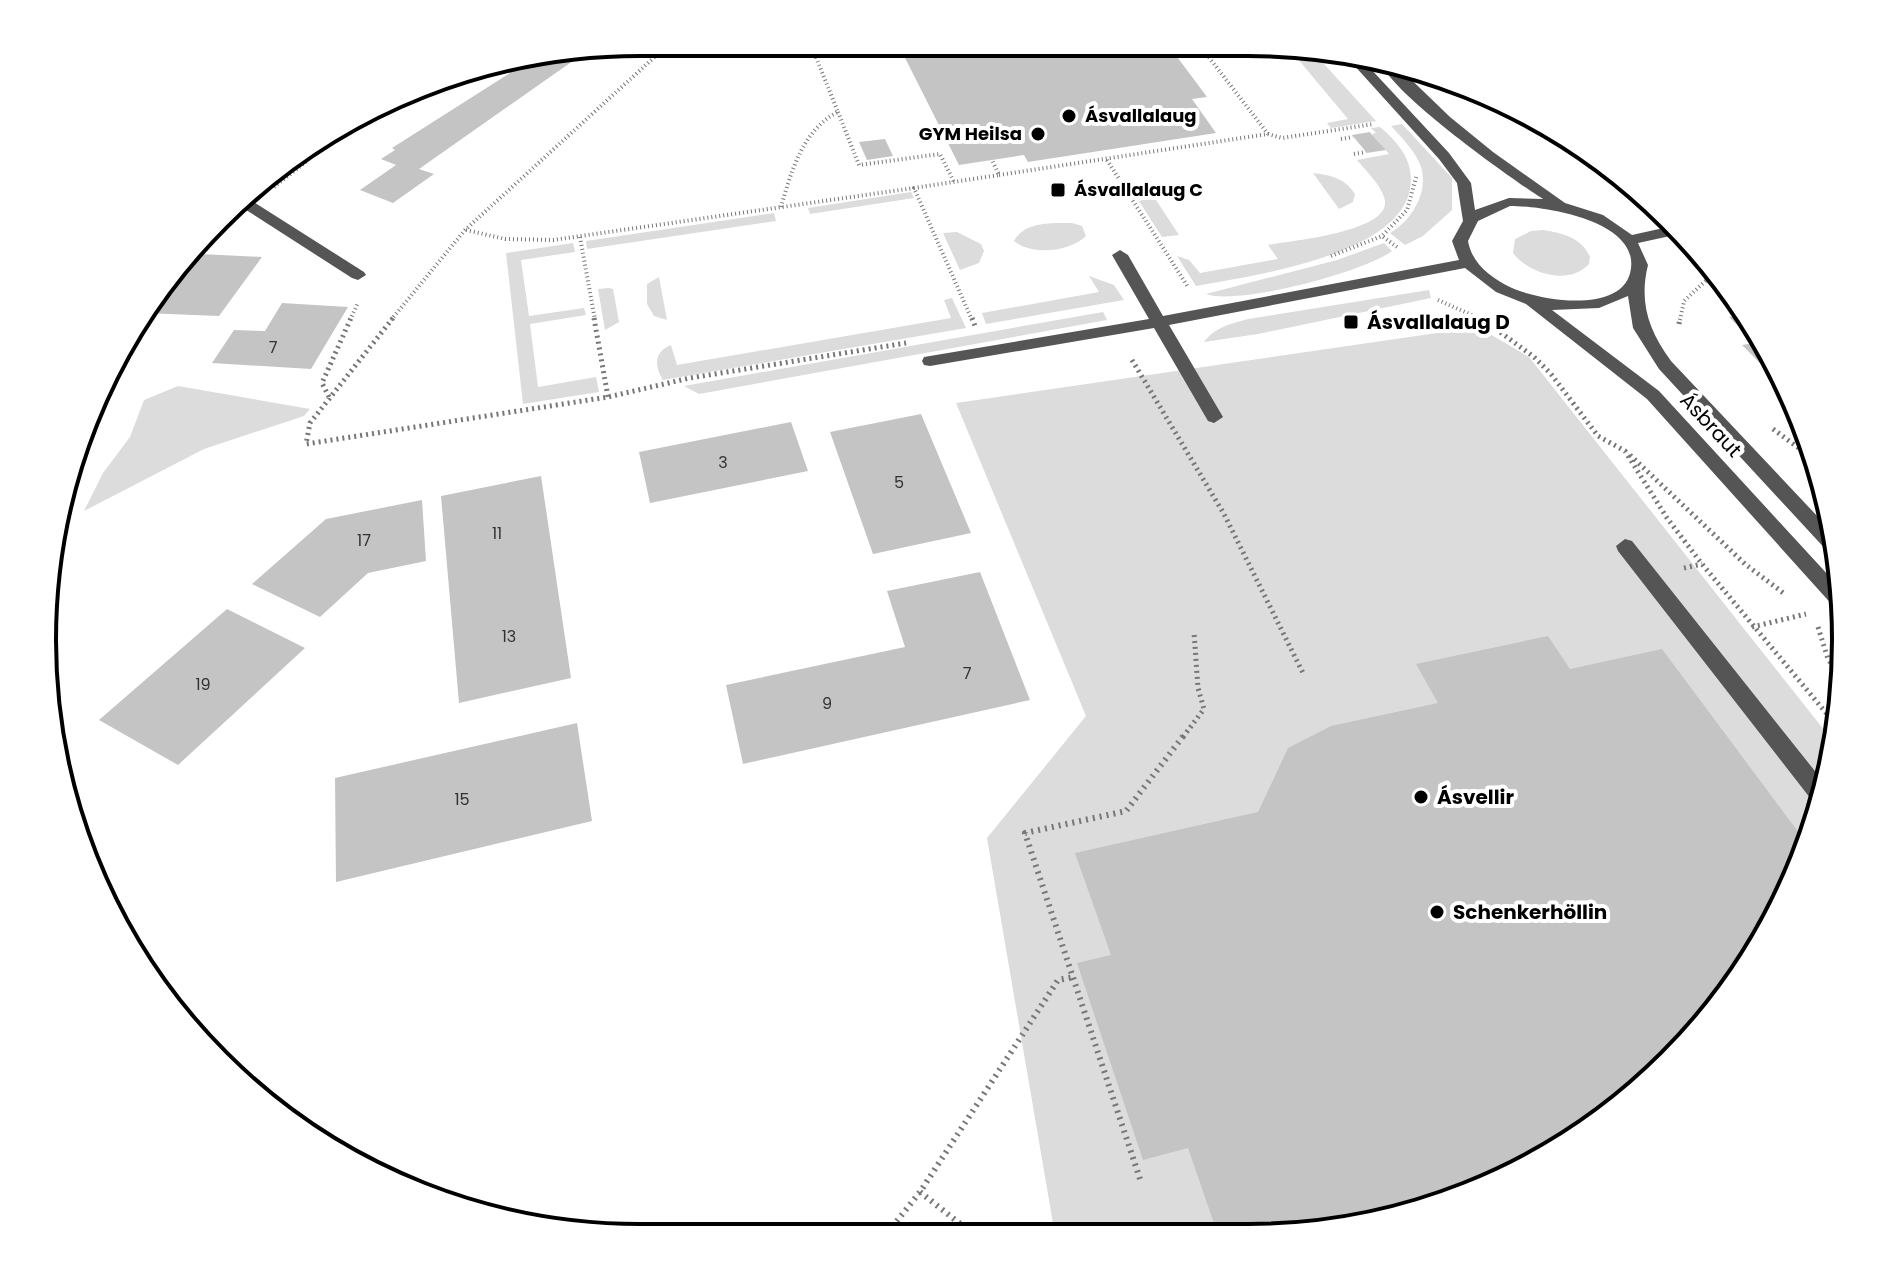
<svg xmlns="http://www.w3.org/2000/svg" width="1888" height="1280" font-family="Poppins,sans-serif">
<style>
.green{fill:#dcdcdc}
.building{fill:#c4c4c4}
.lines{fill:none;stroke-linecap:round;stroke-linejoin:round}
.path-far2{stroke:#777;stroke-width:4;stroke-dasharray:1 3;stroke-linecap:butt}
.path-far1{stroke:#777;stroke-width:5;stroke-dasharray:2 4;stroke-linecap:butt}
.path{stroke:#777;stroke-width:6;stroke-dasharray:2 5;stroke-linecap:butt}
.minor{fill:#555;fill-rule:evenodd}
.poi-dot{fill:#000;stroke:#fff;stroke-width:3}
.labels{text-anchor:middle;stroke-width:8;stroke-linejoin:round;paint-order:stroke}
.number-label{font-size:16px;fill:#313131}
.far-poi-label{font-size:18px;font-weight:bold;fill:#000;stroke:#fff;text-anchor:start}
.poi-label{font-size:20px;font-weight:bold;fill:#000;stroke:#fff;text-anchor:start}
.street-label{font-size:20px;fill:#000;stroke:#fff}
.rim{fill:none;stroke:#000;stroke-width:4}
</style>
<rect width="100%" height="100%" fill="#fff"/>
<path class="green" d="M 1292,52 L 1314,53 L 1376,121 L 1331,128 L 1327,123 L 1348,119 Z
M 1402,124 L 1452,178 L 1452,210 L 1423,236 L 1405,245 L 1390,233 C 1411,221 1429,193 1421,167 C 1417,153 1401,137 1391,126 Z
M 1380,127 C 1399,143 1415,162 1410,189 C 1398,256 1251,276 1196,286 L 1177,256 L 1189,260 L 1200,273 L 1278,259 L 1268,245 C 1290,241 1389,232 1385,201 C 1383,187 1366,171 1357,160 L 1389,154 L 1371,134 L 1376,133 L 1371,128 Z
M 1313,173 C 1330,175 1345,178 1355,194 L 1353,202 L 1339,209 Z
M 911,192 L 914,198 L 810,214 L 808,208 Z
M 1154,197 L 1179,235 L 1162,237 L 1139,201 Z
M 774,213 L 776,221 L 587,249 L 586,241 Z
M 1072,223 L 1082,226 L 1086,236 C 1070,252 1031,256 1014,241 C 1025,221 1052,223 1072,223 Z
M 1543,230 C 1563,233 1582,238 1590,257 L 1589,264 C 1569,286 1529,274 1513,253 L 1515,239 L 1531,231 Z
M 957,232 L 981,244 L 984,251 L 979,263 L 960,270 L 943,233 Z
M 573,243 L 575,252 L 521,260 L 529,316 L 584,308 L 586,315 L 530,324 L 538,387 L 596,377 L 599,392 L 523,404 L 506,253 Z
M 1384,243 L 1392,251 C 1364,272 1238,306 1206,294 L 1337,260 Z
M 1089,276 L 1114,285 L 1124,300 L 986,324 L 982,313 L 1099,292 Z
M 659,277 L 667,320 L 654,316 L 647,304 L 647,284 Z
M 609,288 L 613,289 L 619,322 L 605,330 L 598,289 Z
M 1429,290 L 1431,298 L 1258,334 L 1204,342 C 1215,327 1231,324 1248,319 Z
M 952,298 L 966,328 L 663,380 C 654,365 654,352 671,345 L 677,365 L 951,318 L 944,300 Z
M 1103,312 L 1107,320 L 699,394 L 684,386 Z
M 1478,327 L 1529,357 L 1836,745 L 1801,868 L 1745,972 L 1671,1063 L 1581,1137 L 1477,1192 L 1365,1226 L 1248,1238 L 1055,1235 L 987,838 L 1086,716 L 956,403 Z
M 178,386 L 310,409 L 304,416 L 204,449 L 84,511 L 103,473 L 130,437 L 144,400 Z"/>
<path class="building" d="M 899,46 L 1172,50 L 1207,97 L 1192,99 L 1216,133 L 1028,162 L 1024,155 L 959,165 Z
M 587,51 L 419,169 L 434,174 L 393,203 L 360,190 L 396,165 L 381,159 L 395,150 L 392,148 L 510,73 L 502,70 L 513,63 L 520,64 Z
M 1370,132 L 1371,134 L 1386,150 L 1367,153 L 1352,135 Z
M 885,139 L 893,156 L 867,160 L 859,142 Z
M 200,254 L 262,257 L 219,316 L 144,313 L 161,283 L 179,284 Z
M 1732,291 L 1745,307 L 1785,382 L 1780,383 L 1742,345 L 1755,343 L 1729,317 L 1746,314 L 1725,293 Z
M 282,303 L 348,307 L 311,369 L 212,363 L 234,330 L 265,331 Z
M 921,414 L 971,533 L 873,554 L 830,432 Z
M 791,422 L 808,471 L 650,503 L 639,452 Z
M 541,476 L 571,678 L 459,703 L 441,496 Z
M 422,500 L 426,561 L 368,573 L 320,617 L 252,584 L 326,519 Z
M 980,572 L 1030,700 L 743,764 L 726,685 L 905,647 L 887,591 Z
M 227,609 L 305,648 L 178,765 L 99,720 Z
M 1548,636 L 1570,669 L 1662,649 L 1808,845 L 1801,868 L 1745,972 L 1671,1063 L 1581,1137 L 1483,1189 L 1339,1229 L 1248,1238 L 1219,1238 L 1188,1148 L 1143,1160 L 1077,963 L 1111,955 L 1075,853 L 1258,812 L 1288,748 L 1331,726 L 1438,703 L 1416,664 Z
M 577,723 L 592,821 L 336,882 L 335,778 Z"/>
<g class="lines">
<path class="path-far2" d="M 1204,51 L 1268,134
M 838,112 L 859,165 L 940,154 L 954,182
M 1341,139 L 1353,137
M 1354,154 L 1366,152
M 1107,160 L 1188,287
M 999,175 L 1268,134 L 1282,138 L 1374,124
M 274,187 L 307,161
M 781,207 C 791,172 803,129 838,112 L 811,45
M 466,230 L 505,239 L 553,240 L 914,188
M 580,237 L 595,320
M 1397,247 L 1382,236 L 1407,210 L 1417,174
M 1331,256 L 1382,236
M 1438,300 L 1483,320
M 350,320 L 358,303
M 391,320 L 465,230 L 671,42
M 972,320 L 914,188 L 999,175 L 992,160
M 1680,320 L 1684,301 L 1715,272"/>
<path class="path-far1" d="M 393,318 L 310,423 L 306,444 L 608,397 L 690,378 L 906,343
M 594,318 L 608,397
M 972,318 L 975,326
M 1481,318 L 1534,357 L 1551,374 L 1598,436 L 1625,451 L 1667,518 L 1702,564 L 1837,726
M 1679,324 L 1680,318
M 1132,360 L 1224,514 L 1304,675
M 329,397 L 322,383 L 351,318
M 1773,429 L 1815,460
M 1630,455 L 1745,564 L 1786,595
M 1684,568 L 1702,564
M 1752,627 L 1806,614
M 1818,627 L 1828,659 L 1842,680
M 1183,737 L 1204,709 L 1198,688 L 1194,632"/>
<path class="path" d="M 1140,1179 L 1025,833 L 1126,811 L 1184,735
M 920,1192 L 973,1234
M 888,1232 L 920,1192 L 1058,980 L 1074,977"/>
<path class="minor" d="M 1343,53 L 1356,53 L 1449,153 L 1471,183 L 1475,210 L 1509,198 L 1543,199 C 1513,180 1383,88 1380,59 L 1395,64 L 1450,117 L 1493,152 L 1565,203 L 1603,215 L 1632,235 L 1677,225 L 1684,233 L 1638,243 L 1648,265 C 1639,301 1648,330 1671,361 L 1836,536 L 1838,556 L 1830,554 L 1659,369 L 1633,328 L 1628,296 L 1599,308 L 1552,310 L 1659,391 L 1841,589 L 1843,610 L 1835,608 L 1647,399 L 1526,304 L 1496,292 L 1465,268 L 1169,325 L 1223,417 L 1214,423 L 1208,421 L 1154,328 L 930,366 L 924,365 L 922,361 L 924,357 L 930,356 L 1149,319 L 1112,255 L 1120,250 L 1128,255 L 1163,316 L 1459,260 L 1452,241 L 1463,221 L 1457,183 L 1439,159 ZM 1510,206 C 1543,206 1637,220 1631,268 C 1626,315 1540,301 1512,288 C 1491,278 1472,264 1468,241 L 1478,221 Z
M 343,125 L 343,131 L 325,142 L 314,140 Z
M 249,199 L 364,272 L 366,275 L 358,280 L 352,278 L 240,206 Z
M 1625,539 L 1632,541 L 1826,785 L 1820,805 L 1814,803 L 1618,551 L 1616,546 Z"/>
</g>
<g class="poi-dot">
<circle cx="1069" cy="116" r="8"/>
<circle cx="1038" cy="134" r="8"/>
<rect x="1050" y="182" width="16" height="16" rx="4"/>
<rect x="1343" y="314" width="16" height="16" rx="4"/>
<circle cx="1421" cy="797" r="8"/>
<circle cx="1437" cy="912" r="8"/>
</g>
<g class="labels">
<g class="number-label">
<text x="273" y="353">7</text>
<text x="723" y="468">3</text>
<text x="899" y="488">5</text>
<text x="497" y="539">11</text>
<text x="364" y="546">17</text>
<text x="509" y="642">13</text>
<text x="967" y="679">7</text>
<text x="203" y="690">19</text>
<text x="827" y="709">9</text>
<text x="462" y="805">15</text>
</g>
<g class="far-poi-label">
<text x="1085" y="122">Ásvallalaug</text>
<text x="1022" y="140" text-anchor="end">GYM Heilsa</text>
<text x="1074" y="196">Ásvallalaug C</text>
</g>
<g class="poi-label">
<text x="1367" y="329">Ásvallalaug D</text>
<text x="1437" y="804">Ásvellir</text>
<text x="1453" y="919">Schenkerhöllin</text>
</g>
<g class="street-label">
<text transform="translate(1711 425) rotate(47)" y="7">Ásbraut</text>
</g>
</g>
<path d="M0 0H1888V1280H0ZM640 56H1248A584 584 0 0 1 1832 640V640A584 584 0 0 1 1248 1224H640A584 584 0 0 1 56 640V640A584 584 0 0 1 640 56Z" fill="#fff" fill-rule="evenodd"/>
<path class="rim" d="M640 56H1248A584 584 0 0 1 1832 640V640A584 584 0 0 1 1248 1224H640A584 584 0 0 1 56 640V640A584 584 0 0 1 640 56Z"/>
</svg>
